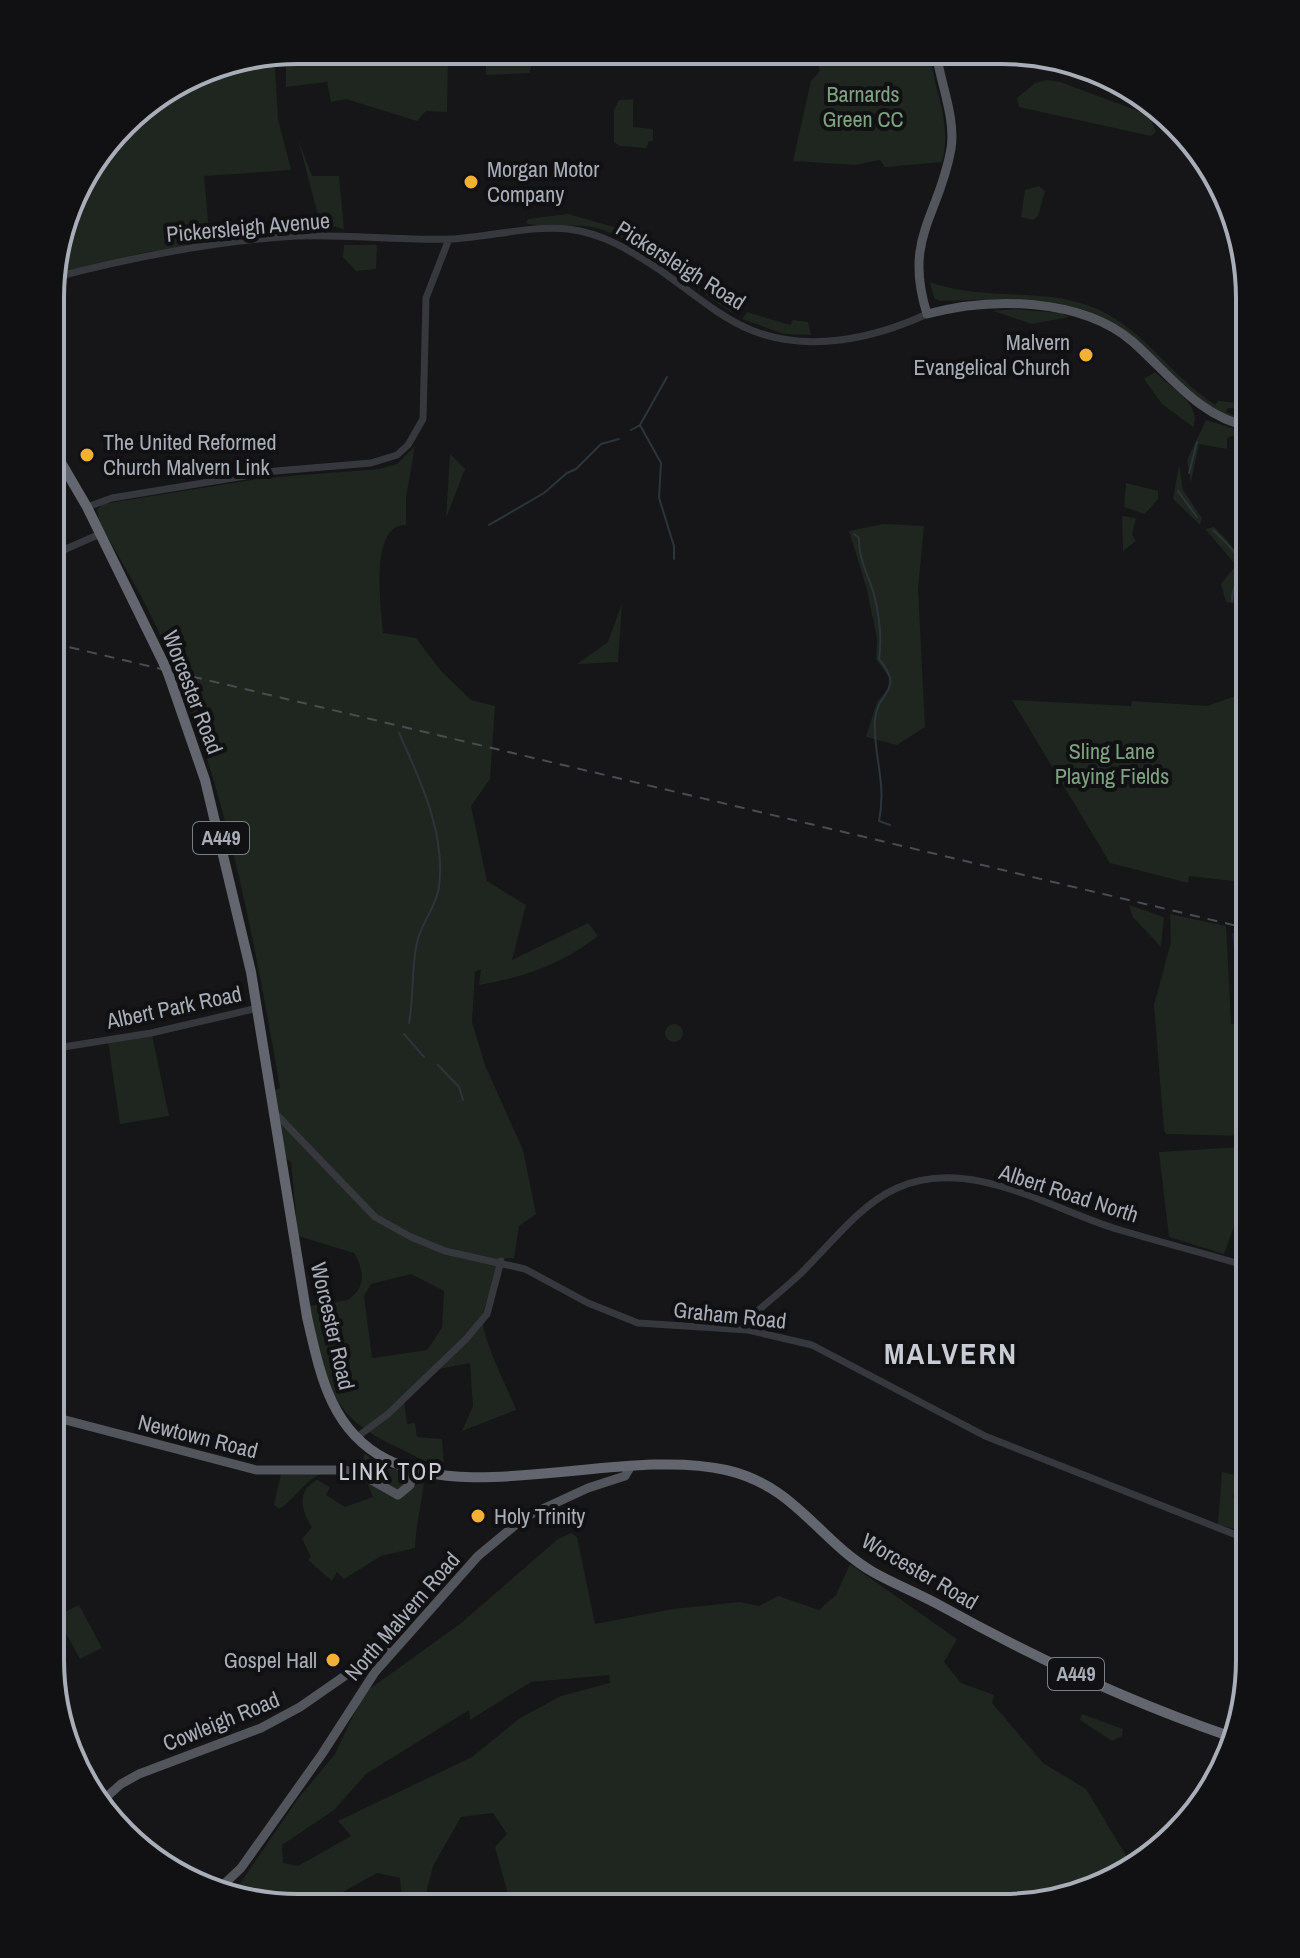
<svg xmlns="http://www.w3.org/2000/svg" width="1300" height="1958" font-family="'Archivo Narrow',sans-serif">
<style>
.green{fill:#1e261f;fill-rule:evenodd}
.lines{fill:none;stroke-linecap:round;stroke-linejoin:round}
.stream{stroke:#2c353c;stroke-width:2}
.minor{stroke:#37383d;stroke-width:7}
.major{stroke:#53555c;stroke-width:9}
.highway{stroke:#63666e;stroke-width:10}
.rail{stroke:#4a4c52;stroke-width:2;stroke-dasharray:10 8;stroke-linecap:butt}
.highway-bridge{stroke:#63666e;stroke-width:10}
.poi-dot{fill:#f2b134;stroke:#111113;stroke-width:3}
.labels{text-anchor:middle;stroke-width:8;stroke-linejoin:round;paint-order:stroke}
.shield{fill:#111113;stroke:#7b7e86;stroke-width:2}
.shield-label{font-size:20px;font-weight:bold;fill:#a8adb8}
.park-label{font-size:22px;fill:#7fa381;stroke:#111113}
.poi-label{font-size:22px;fill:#a8adb8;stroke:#111113;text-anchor:start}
.street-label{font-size:22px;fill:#a8adb8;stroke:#111113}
.neighbourhood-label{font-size:24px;letter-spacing:2px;fill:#c9ccd4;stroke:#111113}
.district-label{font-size:30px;font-weight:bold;letter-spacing:2px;fill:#c9ccd4;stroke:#111113}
.rim{fill:none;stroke:#a8adb8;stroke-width:4}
</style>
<rect width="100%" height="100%" fill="#161618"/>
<path class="green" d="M 298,50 L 448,50 L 447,112 L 426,111 L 417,121 L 346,99 L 331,102 L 327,82 L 286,87 L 286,52 Z
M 496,51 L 537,51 L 529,73 L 486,75 L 486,54 Z
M 857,52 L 930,52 C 933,90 953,123 942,162 L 885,167 L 880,160 L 855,165 L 793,161 L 811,81 L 820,71 L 817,62 Z
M 230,61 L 275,68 L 278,119 L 291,170 L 204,176 L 210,242 L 142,253 L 52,274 L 83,175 L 135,111 L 218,63 Z
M 1047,80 L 1060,82 L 1149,115 L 1156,132 L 1151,136 L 1019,107 L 1017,98 L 1035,83 Z
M 633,99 L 633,127 L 653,129 L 653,141 L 649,141 L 646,148 L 620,146 L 614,142 L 614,110 L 619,100 Z
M 298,139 L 312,176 L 339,176 L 344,229 L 320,223 Z
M 1039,186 L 1045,191 L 1038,216 L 1033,220 L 1021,217 L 1025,190 Z
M 568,214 L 614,227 L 735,306 L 733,313 C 689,286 649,246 600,229 C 577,222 541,229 526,223 L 528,219 Z
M 344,245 L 377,245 L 376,269 L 356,271 L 343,257 Z
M 930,282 C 984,302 1042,286 1095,308 C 1144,329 1171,376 1215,405 L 1218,401 L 1241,403 L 1239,408 L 1228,408 L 1226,412 L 1250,422 C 1186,411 1158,344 1102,317 C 1052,293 994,300 940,301 L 934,298 Z
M 1014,309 L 1061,313 L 1069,317 L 1032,324 L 993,311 Z
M 747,312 L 790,325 L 793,320 L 808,322 L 811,335 L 784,334 L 742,319 Z
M 1155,372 C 1170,387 1203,405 1193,427 L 1162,404 L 1144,379 Z
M 1206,420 L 1238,430 L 1238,434 L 1227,438 L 1227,449 L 1199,444 L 1191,482 L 1187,460 Z
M 415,446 L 406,497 L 406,525 C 369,524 381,607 383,633 L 416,638 L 441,671 L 471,700 L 495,706 L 490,779 L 471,806 L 487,881 L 526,905 L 512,960 L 588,923 L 598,936 C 562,964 523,978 479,985 L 481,969 L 475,972 L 472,1022 L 485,1065 L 523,1150 L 536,1214 L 519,1226 L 514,1258 L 502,1259 C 498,1278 487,1296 483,1314 C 479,1335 508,1387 516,1410 L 462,1431 L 473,1406 L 470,1363 L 433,1370 L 404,1400 L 407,1424 L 415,1423 L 417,1437 L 442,1439 L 444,1467 C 428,1465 414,1455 399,1448 C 325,1415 325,1378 309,1306 L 348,1300 C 366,1287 365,1271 354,1253 L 298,1236 L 291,1162 L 285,1158 L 275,1090 L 280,1088 C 254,937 225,781 163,641 C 145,600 121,561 99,522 L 97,510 L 103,504 L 263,478 L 380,469 L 397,464 ZM 411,1274 L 444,1291 L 442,1328 L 427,1350 L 372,1358 L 364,1296 L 371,1284 Z
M 450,454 L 465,469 L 446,518 Z
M 1179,465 L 1183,490 L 1202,518 L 1200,525 L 1173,499 Z
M 1126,483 L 1158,491 L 1158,499 L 1145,514 L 1124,507 Z
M 1122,516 L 1136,518 L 1132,534 L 1136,541 L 1123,551 Z
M 883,524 L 924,526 L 918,589 L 925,727 L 897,745 L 866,737 L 877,702 L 888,689 L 889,677 L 876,659 L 877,639 L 867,590 L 849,531 Z
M 1214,527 C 1238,549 1251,571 1237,604 L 1226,602 L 1221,584 L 1236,565 L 1205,529 Z
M 622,603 L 618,662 L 577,664 L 608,642 Z
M 1250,691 L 1250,883 L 1189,876 L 1188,883 L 1110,863 L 1012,700 L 1131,706 L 1132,701 L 1207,706 Z
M 1129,905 L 1164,917 L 1161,947 L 1133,917 Z
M 1170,914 L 1226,926 L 1231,1024 L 1245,1023 L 1250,1033 L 1250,1136 L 1166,1134 L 1164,1130 L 1154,1005 L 1171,942 Z
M 1232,933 L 1250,936 L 1250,1021 L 1240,998 Z
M665 1033a9 9 0 1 1 18 0a9 9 0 1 1-18 0Z
M 152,1035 L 169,1116 L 120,1124 L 108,1041 Z
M 1240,1147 L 1246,1193 L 1224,1254 L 1169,1237 L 1159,1152 Z
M 365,1453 L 377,1466 L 398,1470 L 403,1481 L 414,1486 L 424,1480 C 422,1504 416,1522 415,1548 L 381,1556 L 344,1579 L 337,1572 L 332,1581 L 308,1560 L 311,1557 L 302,1539 L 312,1527 C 301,1510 296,1491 317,1480 L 330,1487 L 326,1495 L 345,1507 L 373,1497 L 368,1485 L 376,1477 L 360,1468 Z
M 1222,1472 L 1240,1476 L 1233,1497 L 1250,1502 L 1249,1534 L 1218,1524 Z
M 325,1473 C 303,1479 298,1498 279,1509 L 274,1505 L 281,1474 Z
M 571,1533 L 577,1537 L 595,1624 L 673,1609 L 740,1602 L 759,1606 L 778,1596 L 819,1610 L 836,1595 L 850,1564 L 957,1639 L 944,1662 L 961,1683 L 994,1695 L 992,1703 L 1043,1763 L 1086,1789 L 1128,1859 L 1138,1865 L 1097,1889 L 1002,1908 L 507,1907 L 509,1898 L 495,1847 L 507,1834 L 493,1813 L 461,1817 L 433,1866 L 423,1906 L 402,1901 L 400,1878 L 377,1873 L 318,1906 L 290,1906 L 294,1895 L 272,1897 L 237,1888 L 297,1800 L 335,1754 L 364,1693 L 460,1624 L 558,1539 ZM 609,1675 L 610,1683 L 561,1696 L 520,1718 L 472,1757 L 338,1821 L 351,1836 L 298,1866 L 283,1863 L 282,1845 L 334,1810 L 366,1774 L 469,1710 L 470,1720 L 531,1682 Z
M 79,1605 L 102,1648 L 80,1659 L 56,1616 Z
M 1082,1714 L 1123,1729 L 1122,1736 L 1112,1741 L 1080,1720 Z"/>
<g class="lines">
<path class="stream" d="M 640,425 L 661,463 L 659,498 L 674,546 L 674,559
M 631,430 L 640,425 L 667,377
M 1189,473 L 1197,442
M 1178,491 L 1197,517
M 489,525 L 544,493 L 567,473 L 576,469 L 601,444 L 619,439
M 1213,530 C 1223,540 1240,553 1240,568 C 1239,580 1231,589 1232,601
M 854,534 L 859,538 C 858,559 868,574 874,594 C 879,614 882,639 879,659 C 906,692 877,690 875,720 C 873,757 887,781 879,821 L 890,825
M 399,733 C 420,779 446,834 439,887 C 436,908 421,922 417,943 C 411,969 414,997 409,1023
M 404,1034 L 424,1057
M 438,1065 L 459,1087 L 463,1100"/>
<path class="minor" d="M 52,278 C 133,257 213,241 296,236 C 349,234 401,241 453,239 C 490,237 531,225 568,229 C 603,233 631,251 660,270 C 689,290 719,317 751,330 C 808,353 873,339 927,314
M 87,507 L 112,498 L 276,471 L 371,463 L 397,455 L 408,445 L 423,419 L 426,298 L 449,239
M 52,555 L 100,534
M 51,1049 L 151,1033 L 258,1008
M 277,1115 L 375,1217 L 411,1237 L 445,1251 L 525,1269 L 588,1303 L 638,1323 L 748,1330 L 812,1345 L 985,1436 L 1249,1540
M 736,1329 C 756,1312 777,1295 797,1277 C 828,1248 857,1206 897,1188 C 970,1155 1052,1210 1120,1230 C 1163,1243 1207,1254 1250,1267
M 357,1437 L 388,1414 L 466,1339 L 487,1314 L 501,1261"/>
<path class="major" d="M 936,52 C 940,82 956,118 951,149 C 939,217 903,237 927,314 C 990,297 1081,297 1133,342 C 1170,375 1199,417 1250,427
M 50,1416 L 256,1470 L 345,1470 L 368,1478 L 398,1495 L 410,1485 L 414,1471
M 103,1800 L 121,1784 L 139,1774 L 261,1728 L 300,1707 L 382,1650 L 390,1653
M 221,1887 L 241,1868 L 322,1754 L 375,1672 L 478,1556 L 525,1517 L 588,1488 L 625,1476 L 631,1466"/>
<path class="highway" d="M 52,447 L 87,507 L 164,664
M 168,673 L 205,780 L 251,972 L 307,1317 C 320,1373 330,1430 386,1459 C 474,1505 625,1447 726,1470 C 796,1486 817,1539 873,1572 C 896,1585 920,1594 943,1607 C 1035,1658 1130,1702 1229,1736"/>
<path class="rail" d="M 52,643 L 1250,929"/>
<path class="highway-bridge" d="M 164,664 L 168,673"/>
</g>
<g class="poi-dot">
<circle cx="471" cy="182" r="8"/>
<circle cx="1086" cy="355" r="8"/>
<circle cx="87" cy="455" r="8"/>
<circle cx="478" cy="1516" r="8"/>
<circle cx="333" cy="1660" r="8"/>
</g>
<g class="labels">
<g class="shield">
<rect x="193" y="822" width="56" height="32" rx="6"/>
<rect x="1048" y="1658" width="56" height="32" rx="6"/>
</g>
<g class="shield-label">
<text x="221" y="845">A449</text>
<text x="1076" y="1681">A449</text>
</g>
<g class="park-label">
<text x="863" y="102">Barnards<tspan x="863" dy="25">Green CC</tspan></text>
<text x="1112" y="759">Sling Lane<tspan x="1112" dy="25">Playing Fields</tspan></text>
</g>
<g class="poi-label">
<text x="487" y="177">Morgan Motor<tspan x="487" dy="25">Company</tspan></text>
<text x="1070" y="350" text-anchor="end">Malvern<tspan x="1070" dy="25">Evangelical Church</tspan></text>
<text x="103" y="450">The United Reformed<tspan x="103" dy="25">Church Malvern Link</tspan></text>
<text x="494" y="1524">Holy Trinity</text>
<text x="317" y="1668" text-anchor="end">Gospel Hall</text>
</g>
<g class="street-label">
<text transform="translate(248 227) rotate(-5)" y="8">Pickersleigh Avenue</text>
<text transform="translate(681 265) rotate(32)" y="8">Pickersleigh Road</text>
<text transform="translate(193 692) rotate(69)" y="8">Worcester Road</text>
<text transform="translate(174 1007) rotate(-12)" y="8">Albert Park Road</text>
<text transform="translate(1069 1193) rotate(18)" y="8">Albert Road North</text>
<text transform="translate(730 1315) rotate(6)" y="8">Graham Road</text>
<text transform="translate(333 1326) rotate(77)" y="8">Worcester Road</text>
<text transform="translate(198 1436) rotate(14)" y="8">Newtown Road</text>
<text transform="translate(920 1571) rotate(30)" y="8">Worcester Road</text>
<text transform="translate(402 1616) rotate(-49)" y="8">North Malvern Road</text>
<text transform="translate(221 1721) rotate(-22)" y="8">Cowleigh Road</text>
</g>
<g class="neighbourhood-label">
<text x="391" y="1480">LINK TOP</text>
</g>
<g class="district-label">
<text x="951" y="1364">MALVERN</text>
</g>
</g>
<path d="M0 0H1300V1958H0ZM298 64H1002A234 234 0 0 1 1236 298V1660A234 234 0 0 1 1002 1894H298A234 234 0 0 1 64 1660V298A234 234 0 0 1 298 64Z" fill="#111113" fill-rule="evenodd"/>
<path class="rim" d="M298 64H1002A234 234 0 0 1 1236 298V1660A234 234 0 0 1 1002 1894H298A234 234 0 0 1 64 1660V298A234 234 0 0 1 298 64Z"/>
</svg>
